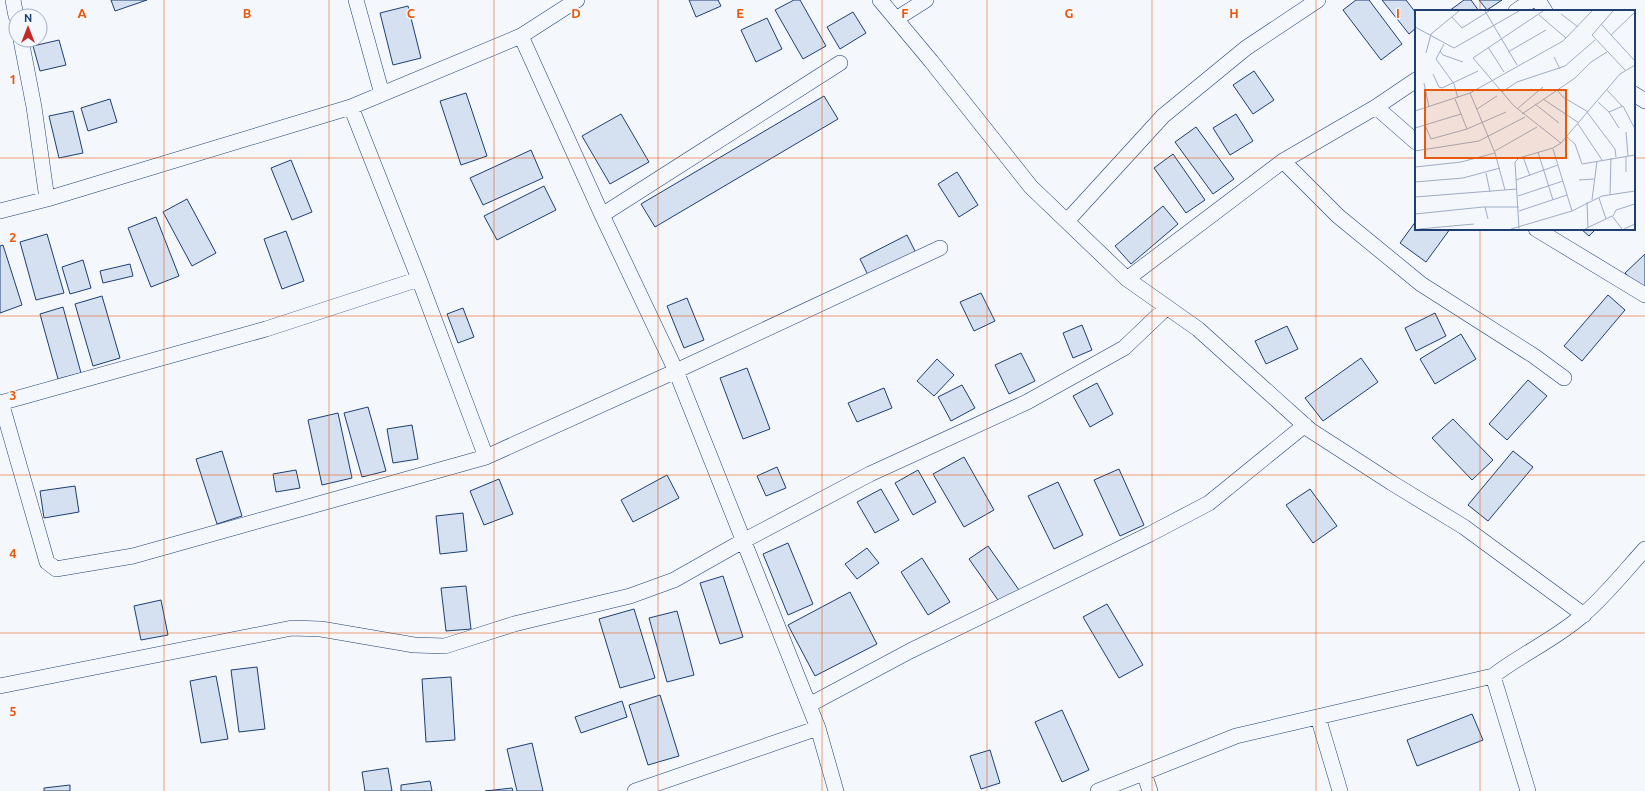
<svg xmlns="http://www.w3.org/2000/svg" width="1645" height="791" font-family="Ubuntu,sans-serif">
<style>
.building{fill:#d5e0f0;stroke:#1d3f73}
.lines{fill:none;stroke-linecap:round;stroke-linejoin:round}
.minor-casing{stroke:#1d3f73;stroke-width:16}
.minor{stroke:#f4f7fb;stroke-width:15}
.grid{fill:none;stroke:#e8590c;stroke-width:1;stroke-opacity:0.55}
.inset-road{fill:none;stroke:#9eadc5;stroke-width:1}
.view{fill:#e8590c;fill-opacity:0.15;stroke:#e8590c;stroke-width:2}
.inset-edge{fill:none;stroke:#1d3f73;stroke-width:2}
.grid-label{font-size:13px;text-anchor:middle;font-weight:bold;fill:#e8590c;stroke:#f4f7fb;stroke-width:3;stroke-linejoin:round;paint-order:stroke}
</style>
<rect width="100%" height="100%" fill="#f4f7fb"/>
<path class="building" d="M 111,0 L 147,0 L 115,11 Z
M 689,0 L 718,0 L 721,6 L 696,17 Z
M 794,0 L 800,0 L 826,46 L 803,59 L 775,10 Z
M 1356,0 L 1369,0 L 1402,44 L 1381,60 L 1343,10 Z
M 1382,0 L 1406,0 L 1416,13 L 1416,28 L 1409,34 Z
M 1464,0 L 1471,0 L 1479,11 L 1449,11 Z
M 1479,0 L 1502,0 L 1487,10 Z
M 408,6 L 421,58 L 393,65 L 380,13 Z
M 853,12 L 866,33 L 840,49 L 827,27 Z
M 767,18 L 782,49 L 756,62 L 741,30 Z
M 59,40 L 66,65 L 40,71 L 33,46 Z
M 1254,71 L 1274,100 L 1253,114 L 1233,85 Z
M 466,93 L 487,156 L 461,165 L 440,101 Z
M 824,96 L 838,119 L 655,227 L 641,204 Z
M 110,99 L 117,122 L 88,131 L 81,108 Z
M 73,111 L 83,153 L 59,158 L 49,116 Z
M 621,114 L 649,162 L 610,184 L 582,136 Z
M 1236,114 L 1253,141 L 1230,155 L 1213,128 Z
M 1196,127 L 1234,179 L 1213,194 L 1175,142 Z
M 531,150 L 543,178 L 483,205 L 470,178 Z
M 1173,154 L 1205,200 L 1186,213 L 1154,168 Z
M 291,160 L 312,212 L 292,220 L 271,168 Z
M 957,172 L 978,205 L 959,217 L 938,184 Z
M 544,186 L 556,210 L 497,240 L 484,216 Z
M 187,199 L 216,253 L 192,266 L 163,212 Z
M 1163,206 L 1178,224 L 1131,264 L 1115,246 Z
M 156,217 L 179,276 L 151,287 L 128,228 Z
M 1416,221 L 1416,229 L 1450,229 L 1426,262 L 1400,243 Z
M 1581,229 L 1596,229 L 1589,236 Z
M 286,231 L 304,281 L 282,289 L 264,239 Z
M 47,234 L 64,293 L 36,300 L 20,242 Z
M 907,235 L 916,253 L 869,277 L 860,259 Z
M 3,245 L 22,305 L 0,313 L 0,246 Z
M 1645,254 L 1645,292 L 1625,273 Z
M 83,260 L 91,288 L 70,294 L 62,267 Z
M 130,264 L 133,276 L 103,283 L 100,271 Z
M 981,293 L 995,321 L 974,331 L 960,302 Z
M 1608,295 L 1625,310 L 1582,361 L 1564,346 Z
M 102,296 L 120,358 L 93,366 L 75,304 Z
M 687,298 L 704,340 L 684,348 L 667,306 Z
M 63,307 L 81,373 L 58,379 L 40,314 Z
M 463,308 L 474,337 L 458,343 L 447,314 Z
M 1435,313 L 1446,336 L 1416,351 L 1405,328 Z
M 1082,325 L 1092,350 L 1073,358 L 1063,333 Z
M 1287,326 L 1298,349 L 1266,364 L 1255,341 Z
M 1461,334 L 1476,359 L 1435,384 L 1420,359 Z
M 1021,353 L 1035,381 L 1009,394 L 995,365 Z
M 1361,358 L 1378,382 L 1323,421 L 1305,398 Z
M 937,359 L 954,375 L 934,396 L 917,381 Z
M 747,368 L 770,429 L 743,439 L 720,378 Z
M 1528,380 L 1547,396 L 1507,440 L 1489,424 Z
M 1097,383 L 1113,414 L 1090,427 L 1073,396 Z
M 962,385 L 975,408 L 951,421 L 938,397 Z
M 884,388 L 892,408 L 857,422 L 848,403 Z
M 368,407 L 386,471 L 362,477 L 344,413 Z
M 338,413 L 352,478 L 322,485 L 308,420 Z
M 1453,419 L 1493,460 L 1472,480 L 1432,438 Z
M 412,425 L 418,459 L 393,463 L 387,429 Z
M 222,451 L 242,516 L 217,524 L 196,459 Z
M 1513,451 L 1533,467 L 1488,521 L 1468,505 Z
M 964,457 L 994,510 L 964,527 L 933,474 Z
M 777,467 L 786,488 L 766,496 L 757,476 Z
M 1119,469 L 1144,525 L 1120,536 L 1094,480 Z
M 296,470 L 300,488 L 276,492 L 273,474 Z
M 918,470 L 936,502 L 913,515 L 895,483 Z
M 667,475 L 679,498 L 633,522 L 621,500 Z
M 499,479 L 513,514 L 484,525 L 470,491 Z
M 1058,482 L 1083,535 L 1054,549 L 1028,496 Z
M 75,486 L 79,512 L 44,518 L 40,491 Z
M 881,489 L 899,520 L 875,533 L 857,502 Z
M 1310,489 L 1337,526 L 1313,543 L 1286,505 Z
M 463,513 L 467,551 L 440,554 L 436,516 Z
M 788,543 L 813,604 L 788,615 L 763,554 Z
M 988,546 L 1019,590 L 1000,603 L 969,559 Z
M 867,548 L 879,563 L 857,579 L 845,564 Z
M 922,558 L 950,602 L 928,615 L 901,572 Z
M 723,576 L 743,637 L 720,644 L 700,583 Z
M 466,586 L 471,629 L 446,631 L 441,588 Z
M 850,592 L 877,644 L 815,676 L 788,625 Z
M 161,600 L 168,635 L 141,640 L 134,606 Z
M 1107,604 L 1143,665 L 1119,678 L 1083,617 Z
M 634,609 L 655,678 L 620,688 L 599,619 Z
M 677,611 L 694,675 L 667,682 L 649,618 Z
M 257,667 L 265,729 L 239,732 L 231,670 Z
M 216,676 L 228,739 L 201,743 L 190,681 Z
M 451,677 L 455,740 L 426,742 L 422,679 Z
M 660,695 L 679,756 L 648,765 L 629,705 Z
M 622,701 L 627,717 L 581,733 L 575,717 Z
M 1062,710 L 1089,770 L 1062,782 L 1035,722 Z
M 1472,714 L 1483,740 L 1417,766 L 1407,740 Z
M 532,743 L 543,791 L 517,791 L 507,749 Z
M 990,750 L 1000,783 L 981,789 L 970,756 Z
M 388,768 L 392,791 L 365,791 L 362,772 Z
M 430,781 L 432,791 L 401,791 L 401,785 Z
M 70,785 L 70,791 L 44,791 L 44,788 Z
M 512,788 L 513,791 L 485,791 Z"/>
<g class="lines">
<g class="minor-casing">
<path id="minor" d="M 13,0 L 16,16
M 356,0 L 382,94
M 880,0 L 931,61 L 1031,187 L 1127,279 L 1198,329 L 1310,430 L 1392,483 L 1464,527 L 1584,615
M 1538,0 L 1545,11
M 1516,11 L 1532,0
M 896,19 L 926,0
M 521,36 L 602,215 L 676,371 L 818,728 L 836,791
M 21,40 L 34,107 L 47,199
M 1634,94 L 1645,101
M 351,107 L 419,279 L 486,457
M 1376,107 L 1416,142
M 1283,161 L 1338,216 L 1421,284 L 1534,356 L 1564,378
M 0,211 L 47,199 L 351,107 L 521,36 L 577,0
M 602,215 L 840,63
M 1067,221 L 1163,116 L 1246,48 L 1318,0
M 1536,229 L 1645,295
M 1127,279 L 1283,161 L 1376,107 L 1416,80
M 1,402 L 47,562 L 56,569 L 133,556 L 486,457 L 676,371 L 940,248
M 0,403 L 266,329 L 419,279
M 1493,676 L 1528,791
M 0,686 L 292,628 L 321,629 L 414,645 L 445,646 L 514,624 L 630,596 L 674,580 L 743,541 L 870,474 L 1027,402 L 1124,348 L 1167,307
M 809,705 L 910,651 L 1150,534 L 1209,503 L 1305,425
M 1318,717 L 1340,791
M 1144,773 L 1150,791
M 635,791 L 818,728
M 1098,791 L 1236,736 L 1493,676 C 1521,654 1558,638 1584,614 C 1606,595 1625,571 1645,549"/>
</g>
<use href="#minor" class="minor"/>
</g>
<path class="grid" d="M 164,0 L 164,791M 329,0 L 329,791M 494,0 L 494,791M 658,0 L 658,791M 822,0 L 822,791M 987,0 L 987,791M 1152,0 L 1152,791M 1316,0 L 1316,791M 1480,0 L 1480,11M 0,158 L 1416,158M 1634,158 L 1645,158M 1480,229 L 1480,791M 0,316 L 1645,316M 0,475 L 1645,475M 0,633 L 1645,633"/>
<g transform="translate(1415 10)">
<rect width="220" height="220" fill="#f4f7fb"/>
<path class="inset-road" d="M 70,1 L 102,55M 128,1 L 58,48 L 99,96 L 146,133M 198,1 L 177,25 L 210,60M 146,4 L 163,17M 124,5 L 151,28M 37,7 L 47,18 L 74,1M 186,14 L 220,51M 0,17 L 39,38 L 104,1M 196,25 L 220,2M 29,34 L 21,49 L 39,74 L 43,88M 73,37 L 89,62M 25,41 L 28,45 L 48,52M 93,42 L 131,20M 11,43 L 16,24 L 44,1M 139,47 L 145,59M 18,64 L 24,77 L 27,78 L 63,61M 9,73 L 14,97M 142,80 L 148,87 L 173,102M 192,80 L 207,96M 87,82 L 102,72 L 150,56 L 180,30M 55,83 L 80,143 L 90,180M 40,89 L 52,119M 128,89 L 164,113M 183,92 L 194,102 L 204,118M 120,94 L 144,113M 62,99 L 82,86M 102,99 L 128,77M 0,101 L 55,83 L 148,31 L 177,1M 172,102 L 200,139 L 201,147M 194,102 L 208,96 L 220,119M 107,104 L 160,68 L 176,52 L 192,42M 163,114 L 187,150M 10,115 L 16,129 L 52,119 L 91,102M 0,118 L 46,104M 211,122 L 213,146M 152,127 L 160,134 L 167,154 L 220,145M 138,139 L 157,201M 0,141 L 64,131 L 110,107M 80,141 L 122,117M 123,142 L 138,190M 108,147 L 115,166M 0,157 L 46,152 L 80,143M 211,162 L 211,147M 71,163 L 75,182M 101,170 L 143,155M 164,170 L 179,169M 0,172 L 48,168 L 85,158M 195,185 L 196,148M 103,186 L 148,171M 0,187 L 102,179M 184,188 L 191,209M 177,190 L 182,151M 172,192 L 173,218M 70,197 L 73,209M 104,201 L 152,185M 0,204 L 68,197 L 104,197M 198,206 L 201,200 L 220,194M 4,219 L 59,214M 96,219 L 157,201 L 187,186 L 220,181M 104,219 L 100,152 L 104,148 L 138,138 L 146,133 L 205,64 L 220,55M 170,219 L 197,206 L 207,219M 209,219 L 220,214"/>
<path class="view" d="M 10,80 L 151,80 L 151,148 L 10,148 Z"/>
<rect width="220" height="220" class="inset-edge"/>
</g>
<g class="grid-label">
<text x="82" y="18">A</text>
<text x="247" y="18">B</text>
<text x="411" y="18">C</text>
<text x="576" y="18">D</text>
<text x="740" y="18">E</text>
<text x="905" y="18">F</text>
<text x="1069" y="18">G</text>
<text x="1234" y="18">H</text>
<text x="1398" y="18">I</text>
<text x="13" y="84">1</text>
<text x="13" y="242">2</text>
<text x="13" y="400">3</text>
<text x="13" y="558">4</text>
<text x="13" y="716">5</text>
</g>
<g transform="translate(28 28)"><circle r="19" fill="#f4f7fb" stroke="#9eadc5"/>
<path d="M0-3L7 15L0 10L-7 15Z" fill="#c62828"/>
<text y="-6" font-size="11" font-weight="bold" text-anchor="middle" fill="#1d3f73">N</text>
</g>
</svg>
